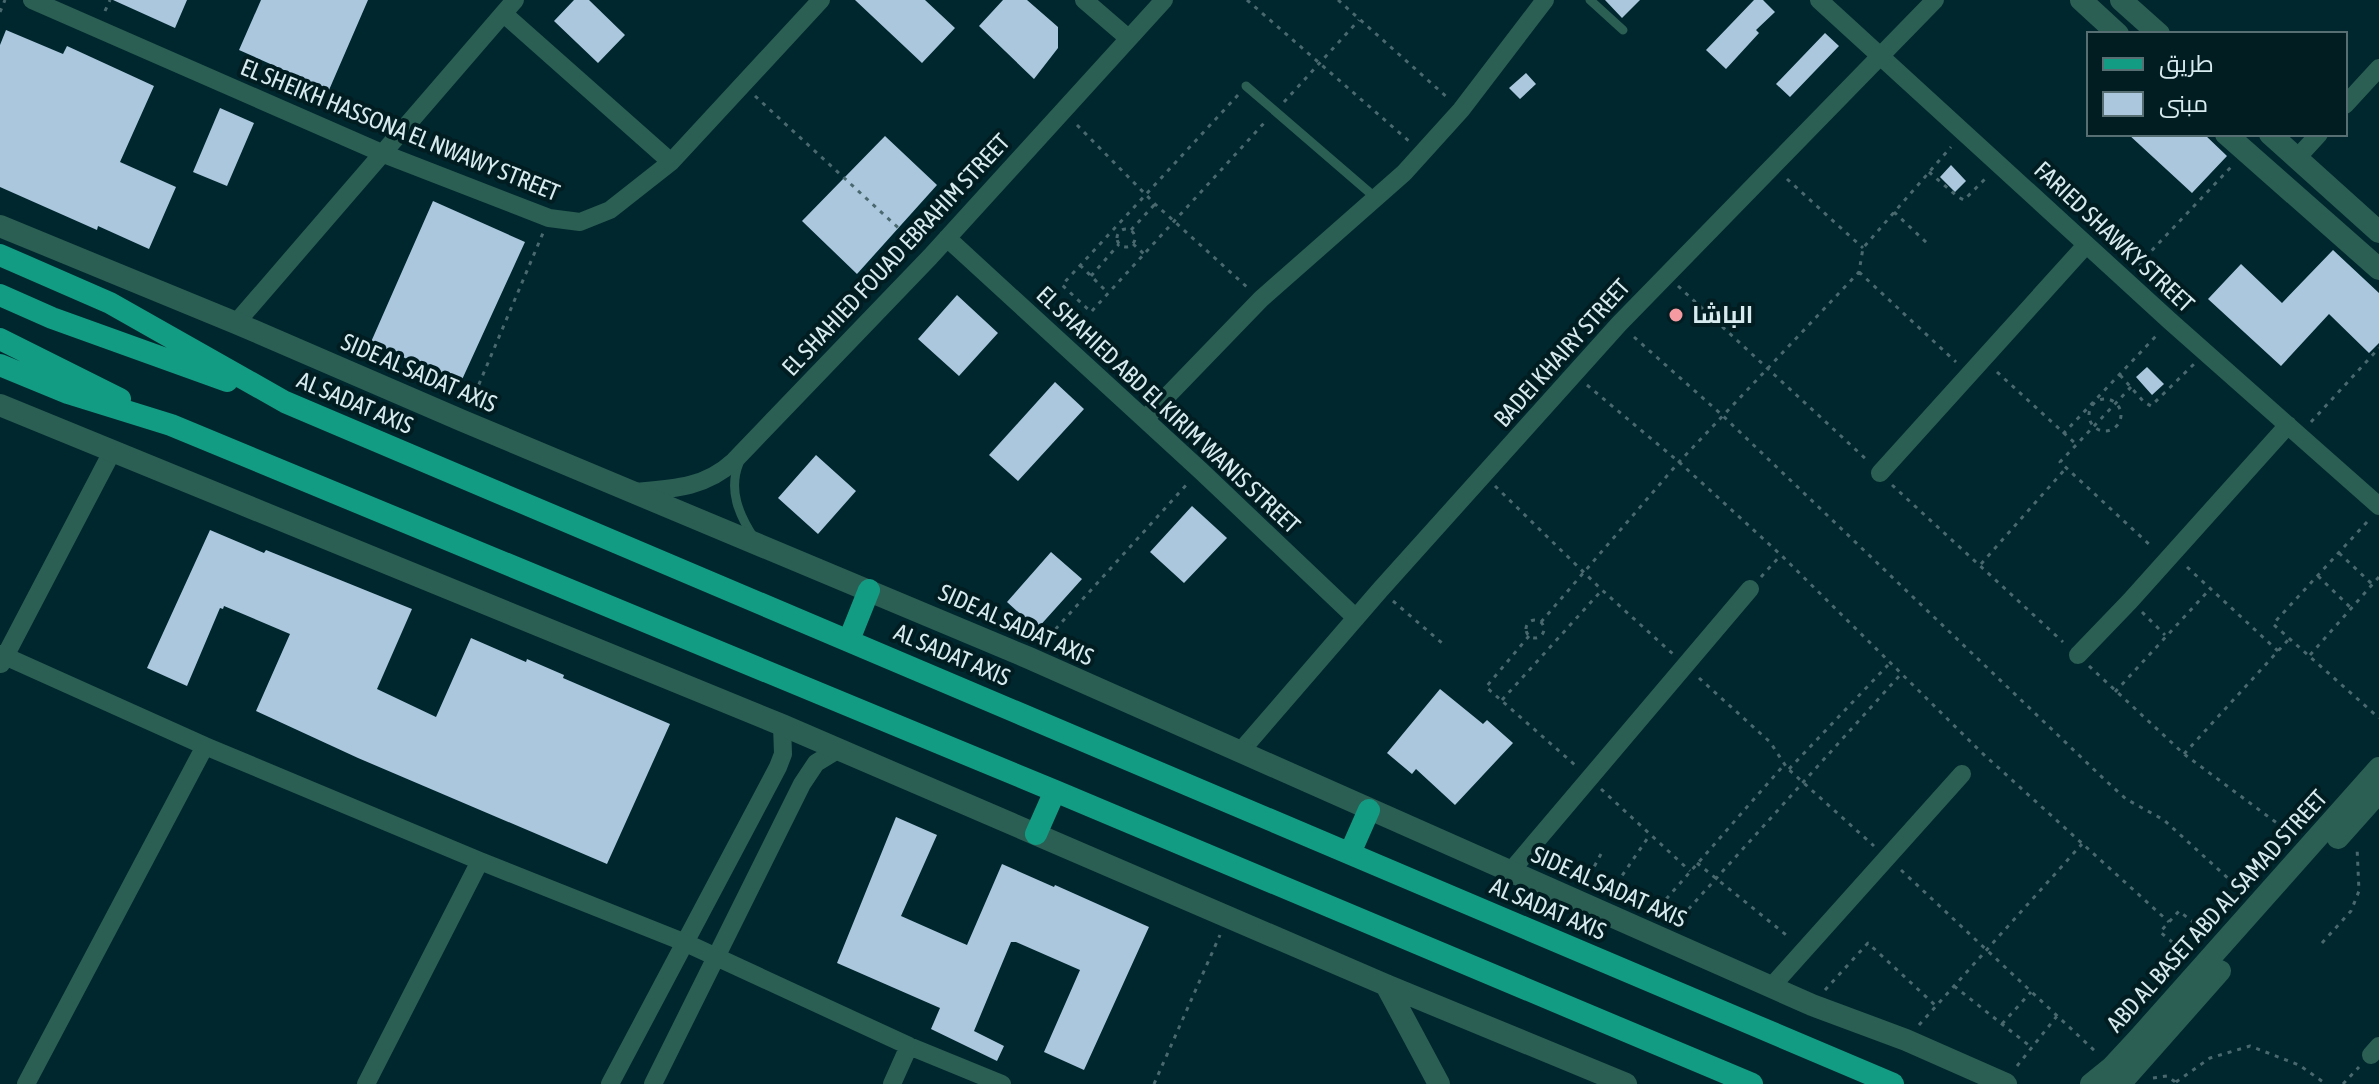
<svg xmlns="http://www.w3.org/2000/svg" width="2379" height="1084" font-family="'Asap Condensed',Cairo,sans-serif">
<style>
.building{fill:#aac7de}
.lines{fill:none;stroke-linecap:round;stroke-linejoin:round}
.path{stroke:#49696f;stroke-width:3;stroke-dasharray:4 6;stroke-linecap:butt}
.service{stroke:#2b5f53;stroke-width:9}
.minor{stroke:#2b5f53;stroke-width:18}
.tertiary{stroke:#2b5f53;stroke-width:22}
.primary{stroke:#139c84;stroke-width:22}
.poi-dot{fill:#f49aa0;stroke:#011d21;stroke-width:3}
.labels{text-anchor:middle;stroke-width:8;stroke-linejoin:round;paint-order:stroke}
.street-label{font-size:24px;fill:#d7ebef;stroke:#011d21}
.poi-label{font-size:24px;font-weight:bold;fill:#d7ebef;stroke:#011d21;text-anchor:start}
</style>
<rect width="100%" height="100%" fill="#00272e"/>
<path class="building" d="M 113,0 L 187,0 L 175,28 Z
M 261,0 L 368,0 L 329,90 L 239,50 Z
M 574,0 L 589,0 L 625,35 L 598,63 L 554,21 Z
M 855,0 L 925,0 L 955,28 L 922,63 Z
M 1003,0 L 1027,0 L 1058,27 L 1058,48 L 1034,79 L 979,26 Z
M 1605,0 L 1640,0 L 1622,18 Z
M 1754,0 L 1763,0 L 1775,12 L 1756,30 L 1759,33 L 1726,69 L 1706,50 Z
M 6,30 L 63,54 L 67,46 L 154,86 L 120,162 L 176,187 L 149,249 L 98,226 L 97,230 L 0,187 L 0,45 Z
M 1825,33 L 1839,46 L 1790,97 L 1776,84 Z
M 1526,73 L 1536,84 L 1520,99 L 1509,88 Z
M 220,108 L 254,123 L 227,186 L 193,172 Z
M 2128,134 L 2204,134 L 2227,156 L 2192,193 Z
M 885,136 L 937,185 L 857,274 L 802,221 Z
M 1951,165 L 1966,181 L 1955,192 L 1940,177 Z
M 433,201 L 525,242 L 460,384 L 371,342 Z
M 2333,250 L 2379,293 L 2379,343 L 2369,353 L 2329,314 L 2281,366 L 2208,299 L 2241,264 L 2282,303 Z
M 957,295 L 998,333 L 959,376 L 918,339 Z
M 2147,367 L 2164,384 L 2152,395 L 2136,377 Z
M 1055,382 L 1084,409 L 1018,481 L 989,455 Z
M 816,455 L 856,491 L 818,534 L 778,498 Z
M 1192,506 L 1227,538 L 1184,583 L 1150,552 Z
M 210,530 L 264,553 L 266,550 L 412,609 L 377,689 L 436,717 L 471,638 L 526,662 L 527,659 L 564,675 L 563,678 L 670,724 L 607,864 L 358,758 L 256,711 L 290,634 L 224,606 L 223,609 L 220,608 L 187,686 L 147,668 Z
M 1051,552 L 1082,579 L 1037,629 L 1007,602 Z
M 1440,689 L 1483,724 L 1487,720 L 1513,743 L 1455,805 L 1416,769 L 1412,774 L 1387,753 Z
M 896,817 L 937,835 L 901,916 L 953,939 L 967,945 L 1002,864 L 1054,887 L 1055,885 L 1149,927 L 1084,1070 L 1044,1052 L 1080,970 L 1016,942 L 1011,942 L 974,1031 L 1004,1046 L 997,1061 L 931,1029 L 940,1008 L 837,963 Z"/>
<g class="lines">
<path class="path" d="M 1247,0 L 1410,142
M 1338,0 L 1449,99
M 105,11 L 110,0
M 0,12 L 5,0
M 1238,95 L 1062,285 L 1091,312 L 1265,122
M 755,96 L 917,245
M 1284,102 L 1359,20
M 1077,125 L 1155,204 L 1248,288
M 1929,172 L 1958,197 L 1964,200 L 1986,178
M 1787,179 L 1863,248
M 1894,212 L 1929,245
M1117 238a9 9 0 1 1 18 0a9 9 0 1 1-18 0Z
M 1131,230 L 1155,204
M 1133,244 L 1144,254
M 1080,265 L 1108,293
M 2138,265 L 2232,166
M 1859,272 L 1956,362
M 1091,276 L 1119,244
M 1678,286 L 1867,460
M 1634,337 L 1722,415 L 2105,780 L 2126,799 L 2164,820 L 2242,891
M 1997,372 L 2077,445
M 2120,375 L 2144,402 L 2151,406 L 2194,364
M 1587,385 L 1679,462 L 1781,555 L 1981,752 L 2169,922
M 2131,387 L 2060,462 L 2152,547
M2089 415a16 16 0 1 1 32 0a16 16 0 1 1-32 0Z
M 471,403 L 543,233
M 2311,422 L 2379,348
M 2063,434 L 2157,335
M 1892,485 L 2063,642
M 1495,486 L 1602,590 L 1673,654
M 2367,522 L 2273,624 L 2379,718
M 2339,553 L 2372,584
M 1981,564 L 2066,468
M 2187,567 L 2278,651
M 2318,576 L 2351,608
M 1761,577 L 1780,556
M 1393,601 L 1442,643
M 2142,612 L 2165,635
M1526 629a9 9 0 1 1 18 0a9 9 0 1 1-18 0Z
M 1541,622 L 1679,462 L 1859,272 L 1863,248 L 1951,147
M 1529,636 L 1486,687 L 1575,765
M 1042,644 L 1188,483
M 2310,655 L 2379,577
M 2089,666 L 2184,754 L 2293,835
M 1699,678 L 1770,742 L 1787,768 L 1874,846
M 2115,692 L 2210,589
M 1502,700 L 1602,590
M 2184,754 L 2289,639
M 1789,769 L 1888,665
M 1601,789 L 1690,871
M 1697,863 L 1790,938
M 1901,870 L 2097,1053
M 1585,884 L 1602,852
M 1611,892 L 1649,836
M 1653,914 L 1784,765
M 1675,924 L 1901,674
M 2322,943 L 2351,911 L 2359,891 L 2357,847
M 2188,955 L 2160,932 L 2179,911 L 2207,933
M 1954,986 L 2031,1047
M 1825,990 L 1868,943 L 1935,1005
M 2002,1024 L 2031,992
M 1919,1025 L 2082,844
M 2017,1066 L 2057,1016
M 2153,1078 L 2167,1076 L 2178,1084
M 2176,1082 L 2210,1058 L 2250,1046 L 2299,1065 L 2326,1084
M 1154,1084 L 1220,935
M 2343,1084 L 2359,1067"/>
<path class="service" d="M 1590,0 L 1623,30
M 1246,86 L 1377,199
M 739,463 C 728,490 739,515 754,538"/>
<path class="minor" d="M 32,0 L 384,154 L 549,218 L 580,222 L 610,210 L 671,162 L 821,0
M 1084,0 L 1127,37
M 1819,0 L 2170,321 L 2379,506
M 504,14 L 671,162
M 2345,105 L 2379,68
M 2297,158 L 2319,134
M 947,238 L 1200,470 L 1356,618
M 236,323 L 515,0
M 1145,419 L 1261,299 L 1404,173 L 1461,110 L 1545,0
M 1880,473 L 2086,245
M 634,492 C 672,489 705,488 734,461 L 930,257 L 1164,0
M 0,654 L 205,746 L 480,861 L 686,943 L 909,1046 L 1002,1084
M 2078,655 L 2130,601 L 2288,425
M 1,664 L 113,450
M 1240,752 L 1380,590 L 1619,324 L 1935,0
M 1510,872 L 1750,589
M 1771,987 L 1962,774
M 2371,1055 L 2379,1046
M 26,1084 L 205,746
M 366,1084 L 480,861
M 610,1084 L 778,767 L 783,754 L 782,725
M 653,1084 L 802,784 L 816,763 L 839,749
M 892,1084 L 909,1046"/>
<path class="tertiary" d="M 2081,0 L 2118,34
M 2121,0 L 2159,34
M 2226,134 L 2379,269
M 2270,134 L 2379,232
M 0,226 L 236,323 L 463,421 L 1029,658 L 1812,1005 L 1906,1040 L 2006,1084
M 0,405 L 782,725 L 1386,985 L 1626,1084
M 2338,838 L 2379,792
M 1386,985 L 1439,1084
M 2091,1084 L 2112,1067 L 2138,1039 L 2379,768
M 2120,1084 L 2220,971"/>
<path class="primary" d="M 0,255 L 110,303 L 285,402 L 1893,1084
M 0,295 L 52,318 L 227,381
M 0,339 L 120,399
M 0,365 L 68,393 L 171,425 L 1055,791 L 1752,1084
M 849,640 L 869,590
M 1036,834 L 1055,791
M 1350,853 L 1369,810"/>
</g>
<circle class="poi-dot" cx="1676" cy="315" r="8"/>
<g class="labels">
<g class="street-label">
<text transform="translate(400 130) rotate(22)" y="8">EL SHEIKH HASSONA EL NWAWY STREET</text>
<text transform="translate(2114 237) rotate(43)" y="8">FARIED SHAWKY STREET</text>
<text transform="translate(896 255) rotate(-47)" y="8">EL SHAHIED FOUAD EBRAHIM STREET</text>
<text transform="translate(1562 353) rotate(-48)" y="8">BADEI KHAIRY STREET</text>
<text transform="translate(419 373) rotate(23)" y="8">SIDE AL SADAT AXIS</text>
<text transform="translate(355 403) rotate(23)" y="8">AL SADAT AXIS</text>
<text transform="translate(1168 410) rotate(43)" y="8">EL SHAHIED ABD EL KIRIM WANIS STREET</text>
<text transform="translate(1016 625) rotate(24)" y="8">SIDE AL SADAT AXIS</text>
<text transform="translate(952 655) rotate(23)" y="8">AL SADAT AXIS</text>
<text transform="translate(1609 887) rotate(24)" y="8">SIDE AL SADAT AXIS</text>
<text transform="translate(1548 909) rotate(23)" y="8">AL SADAT AXIS</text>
<text transform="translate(2217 911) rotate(-48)" y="8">ABD AL BASET ABD AL SAMAD STREET</text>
</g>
<g class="poi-label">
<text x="1692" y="323">الباشا</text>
</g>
</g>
<rect x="2087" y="32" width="260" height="104" fill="#011d21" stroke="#576f73" stroke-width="2"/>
<rect x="2103" y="58" width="40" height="12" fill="#139c84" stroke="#576f73" stroke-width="2"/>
<text x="2159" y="72" font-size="24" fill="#d7ebef">طريق</text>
<rect x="2103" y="92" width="40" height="24" fill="#aac7de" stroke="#576f73" stroke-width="2"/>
<text x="2159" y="112" font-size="24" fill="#d7ebef">مبنى</text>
</svg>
